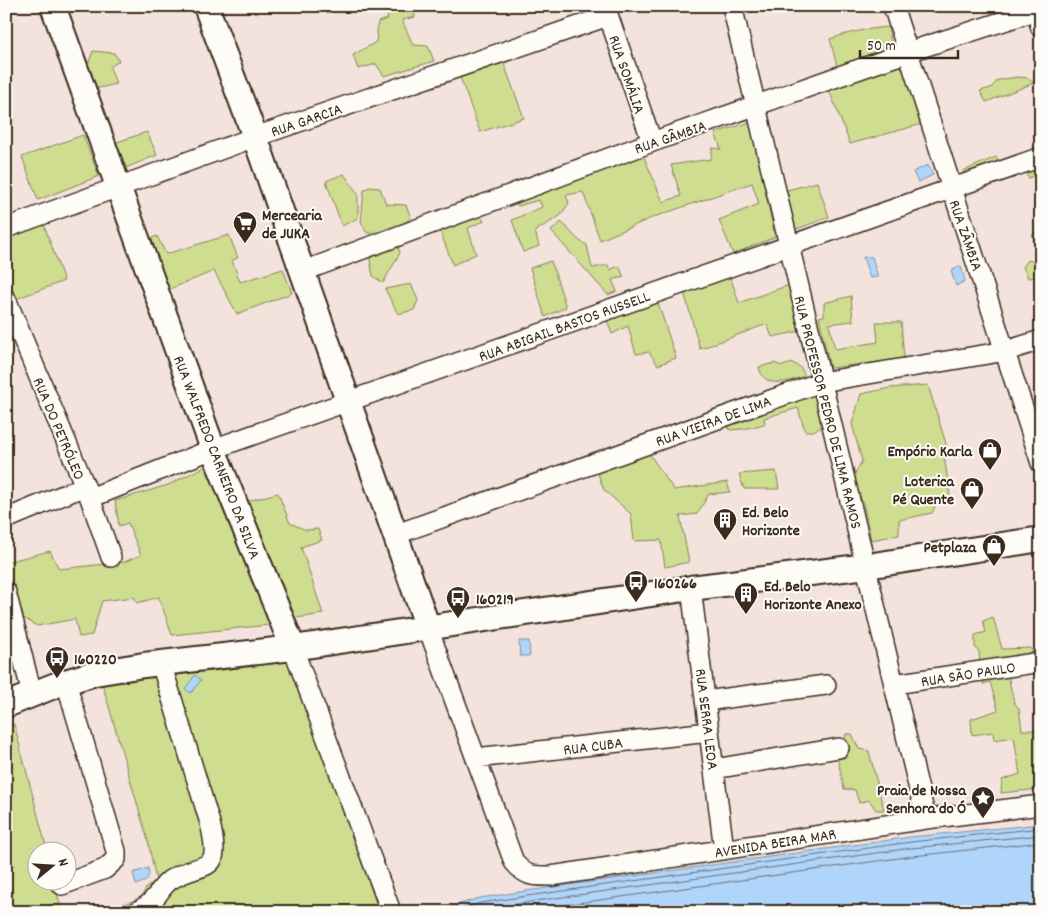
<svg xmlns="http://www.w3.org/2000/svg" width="1047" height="918" font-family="Dekko,sans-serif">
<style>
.green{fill:#cedd90;stroke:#848457}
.water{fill:#b0d5fa;stroke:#8191a2}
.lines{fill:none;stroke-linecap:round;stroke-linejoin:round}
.shore{stroke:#6a6e76;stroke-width:1}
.minor-casing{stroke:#3b2a1e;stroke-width:22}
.major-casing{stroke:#3b2a1e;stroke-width:28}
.minor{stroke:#fdfcf7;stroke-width:19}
.major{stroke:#fdfcf7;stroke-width:24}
.labels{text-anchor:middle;stroke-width:4;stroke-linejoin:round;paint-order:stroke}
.street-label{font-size:16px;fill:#3b2a1e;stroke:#fdfcf7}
.poi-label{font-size:16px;font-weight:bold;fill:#3b2a1e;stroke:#fdfcf7;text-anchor:start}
</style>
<rect width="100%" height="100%" fill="#f4e2dc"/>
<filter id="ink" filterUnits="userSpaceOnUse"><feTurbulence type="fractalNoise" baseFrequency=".02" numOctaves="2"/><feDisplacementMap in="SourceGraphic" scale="10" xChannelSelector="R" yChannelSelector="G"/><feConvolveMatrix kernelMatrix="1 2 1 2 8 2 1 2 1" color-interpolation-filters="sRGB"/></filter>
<g filter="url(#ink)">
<path class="green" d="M 397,6 L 414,6 L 415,17 L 402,20 L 413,45 L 428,46 L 434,61 L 384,76 L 376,64 L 358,69 L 353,55 L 376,42 L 378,22 L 388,19 L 385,10 Z
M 888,27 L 892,49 L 838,70 L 830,39 C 850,32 867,29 888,27 Z
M 93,51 L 114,53 L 119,61 L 110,67 L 116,84 L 95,89 L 83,65 L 89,62 Z
M 904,60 L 922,124 L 850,144 L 828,87 Z
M 503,61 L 524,118 L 480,132 L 460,77 Z
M 1018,77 L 1028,78 L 1034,83 L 986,102 L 980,91 L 991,88 L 998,80 Z
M 751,122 L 775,237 L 733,254 L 719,220 L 759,204 L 752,183 L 654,217 L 600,240 L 583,192 L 566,195 L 569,203 L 560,216 L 535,231 L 539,246 L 523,252 L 512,220 L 542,207 L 539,200 L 518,206 L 514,200 L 642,152 L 663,202 L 681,196 L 671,165 L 711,159 L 712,148 L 721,149 L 715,133 Z
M 147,132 L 157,155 L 123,169 L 114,143 Z
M 83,135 L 99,176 L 38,200 L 22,157 Z
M 996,157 L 1001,164 L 966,180 L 963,171 Z
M 1041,161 L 1041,174 L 1028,178 L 1022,166 Z
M 344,174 L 358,194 L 358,218 L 342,226 L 326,181 Z
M 817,182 L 829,217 L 794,230 L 787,190 Z
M 369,187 L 380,188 L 386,204 L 406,205 L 411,218 L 395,230 L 367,233 L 361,222 L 364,190 Z
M 477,211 L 484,221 L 468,228 L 476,254 L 453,265 L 438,226 Z
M 42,219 L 64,281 L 13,300 C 5,279 0,247 16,229 C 22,224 34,222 42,219 Z
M 561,222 C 571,230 575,240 587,245 L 592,268 L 608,265 L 610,270 L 619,266 L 624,277 L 612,280 L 617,291 L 608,295 L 551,231 Z
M 1041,229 L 1041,260 L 1040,260 L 1032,235 Z
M 229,235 L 238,258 L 232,260 L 240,282 L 283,269 L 292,293 L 237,314 L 214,271 L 165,291 L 144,241 L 157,236 L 166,254 Z
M 397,244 L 400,253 L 383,283 L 373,276 L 369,255 Z
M 1028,260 L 1040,263 L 1041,277 L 1028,278 L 1023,267 Z
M 551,261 L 566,307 L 545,317 L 530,268 Z
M 730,276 L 739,303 L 789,285 L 801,331 L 772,337 L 767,324 L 700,349 L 683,288 Z
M 411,284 L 418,300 L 414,310 L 398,314 L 385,289 Z
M 851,296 L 853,321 L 829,324 L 835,349 L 878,342 L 876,322 L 901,322 L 904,359 L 830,368 L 819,317 L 824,316 L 824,303 Z
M 658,303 L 676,358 L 658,365 L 649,352 L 636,354 L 628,326 L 612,334 L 606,317 Z
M 774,363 L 782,366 L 793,363 L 801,368 L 805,376 C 787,382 764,390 759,367 Z
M 928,385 L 947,447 L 943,448 L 951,502 L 938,500 L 932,513 L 899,520 L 899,535 L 871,540 L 864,507 L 853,477 L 862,461 L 852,424 L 861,394 L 890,388 Z
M 815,390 L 822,427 L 813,431 L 805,431 L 798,408 L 764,418 L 765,424 L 743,429 L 730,430 L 726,422 Z
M 648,452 L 674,490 L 727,482 L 730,492 L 709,494 L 697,514 L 680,516 L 689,562 L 665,567 L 661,540 L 634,541 L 631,514 L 604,490 L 597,471 Z
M 212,463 L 269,625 L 172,635 L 159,597 L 137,603 L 134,597 L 102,601 L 92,635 L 79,637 L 75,619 L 37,626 L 17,614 L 6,562 L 50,551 L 59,569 L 124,562 L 141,555 L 128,523 L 119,526 L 115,501 L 168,485 Z
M 776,471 L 779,489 L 744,489 L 739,474 Z
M 278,493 L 290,523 L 306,530 L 318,529 L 322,540 L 301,547 L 323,614 L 290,619 L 244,502 Z
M 993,617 L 1002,649 L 1031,648 L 1034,659 L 980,663 L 979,652 L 975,647 L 975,635 L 986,632 L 983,621 Z
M 290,654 L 379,912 L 101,912 L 141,898 L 146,888 L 156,880 L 148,841 L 102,683 Z
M 1007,671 L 1014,702 L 1019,709 L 1022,730 L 1041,730 L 1041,789 L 1001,793 L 1002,780 L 1020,774 L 1014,737 L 994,740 L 993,732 L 972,735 L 971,719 L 998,710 L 990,682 L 983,684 L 982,675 Z
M 14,724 L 47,850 L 38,850 L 38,880 L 54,881 L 62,912 L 6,912 L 6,727 Z
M 846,734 L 852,734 L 859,749 L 869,751 L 884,810 L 876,810 L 869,800 L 859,803 L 855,790 L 844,789 L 837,755 L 844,743 Z"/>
<path class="water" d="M 928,165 L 933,175 L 918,182 L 913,172 Z
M 863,257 L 872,257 L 878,277 L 870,278 Z
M 961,266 L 965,281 L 956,286 L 951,271 Z
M 519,641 L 529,641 L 530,656 L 520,656 Z
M 195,675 L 201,680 L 191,693 L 185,689 Z
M 1041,824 L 1041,912 L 432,912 L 480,898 L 533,890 L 911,837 Z
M 148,868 L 149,875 L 146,881 L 136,885 L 133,873 Z"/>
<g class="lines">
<path class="shore" d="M 450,912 L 481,903 L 534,895 L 911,842 L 1041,828
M 473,912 L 535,901 L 912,848 L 1041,835
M 514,912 L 913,856 L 1041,842"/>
<g class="minor-casing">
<path id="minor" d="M 605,6 L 652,142
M 732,6 L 926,819
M 893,6 L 1041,463
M 1036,11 L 1041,28
M 6,228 L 255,137 L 608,16
M 301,272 L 652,142 L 908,52 L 1041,9
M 6,299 L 90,498 L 111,557
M 90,498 L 213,449 L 1041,157
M 6,519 L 85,486
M 394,535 L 821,382 L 1006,351 L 1041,340
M 691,588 L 724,850
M 6,592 L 32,694
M 428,628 L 514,862 C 526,877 533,876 551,876 L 926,819 L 1041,805
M 293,648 L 389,906
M 894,684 L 1041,662
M 705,701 L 826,685
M 476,758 L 709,732
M 714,769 L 839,748
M 62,885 L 105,869 L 116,859 L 116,851 L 66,682
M 137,912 C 141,908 146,907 150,903 C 158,896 161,887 170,880 C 204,859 223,878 210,823 L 161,663"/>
</g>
<g class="major-casing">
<path id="major" d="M 53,6 L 213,449 L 293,648
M 206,6 L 255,137 L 428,628
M 6,705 L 56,685 L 95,673 L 144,665 L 293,648 L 691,588 L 867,566 L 1041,539"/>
</g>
<use href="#minor" class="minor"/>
<use href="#major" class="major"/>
</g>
</g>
<defs>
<g id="supermarket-pin" transform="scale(1.25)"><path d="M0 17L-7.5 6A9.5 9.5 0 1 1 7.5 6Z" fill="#3b2a1e" stroke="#fdfcf7"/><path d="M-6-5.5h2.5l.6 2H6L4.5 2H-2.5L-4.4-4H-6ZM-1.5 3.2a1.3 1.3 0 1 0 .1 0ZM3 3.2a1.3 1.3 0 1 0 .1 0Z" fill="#fff"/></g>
<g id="shop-pin" transform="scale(1.25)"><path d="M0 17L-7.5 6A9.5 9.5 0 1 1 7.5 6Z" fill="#3b2a1e" stroke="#fdfcf7"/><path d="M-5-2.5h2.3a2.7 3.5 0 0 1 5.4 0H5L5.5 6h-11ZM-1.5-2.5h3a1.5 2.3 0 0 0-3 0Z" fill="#fff"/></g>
<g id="building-pin" transform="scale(1.25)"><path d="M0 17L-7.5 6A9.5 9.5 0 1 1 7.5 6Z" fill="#3b2a1e" stroke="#fdfcf7"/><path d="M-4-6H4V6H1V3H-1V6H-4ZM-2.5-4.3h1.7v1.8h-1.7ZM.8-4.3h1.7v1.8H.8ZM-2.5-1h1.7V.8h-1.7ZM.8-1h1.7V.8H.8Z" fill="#fff"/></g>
<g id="bus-pin" transform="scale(1.25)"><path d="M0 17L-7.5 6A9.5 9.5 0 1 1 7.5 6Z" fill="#3b2a1e" stroke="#fdfcf7"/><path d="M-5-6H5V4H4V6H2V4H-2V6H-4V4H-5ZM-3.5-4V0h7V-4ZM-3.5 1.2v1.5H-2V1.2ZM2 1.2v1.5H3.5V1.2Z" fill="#fff"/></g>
<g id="sight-pin" transform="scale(1.25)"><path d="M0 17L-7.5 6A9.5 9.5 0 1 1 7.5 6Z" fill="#3b2a1e" stroke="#fdfcf7"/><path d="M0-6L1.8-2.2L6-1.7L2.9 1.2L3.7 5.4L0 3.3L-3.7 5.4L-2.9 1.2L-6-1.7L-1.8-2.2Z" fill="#fff"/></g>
</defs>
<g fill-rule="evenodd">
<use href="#supermarket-pin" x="245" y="223"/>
<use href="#shop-pin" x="990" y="450"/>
<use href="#shop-pin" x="972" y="489"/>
<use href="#building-pin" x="725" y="520"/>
<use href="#shop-pin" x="994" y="546"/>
<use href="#bus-pin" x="636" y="582"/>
<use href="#building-pin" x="746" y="594"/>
<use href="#bus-pin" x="458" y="598"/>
<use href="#bus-pin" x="57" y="658"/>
<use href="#sight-pin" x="983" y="798"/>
</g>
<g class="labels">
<g class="street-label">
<text transform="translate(628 74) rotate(71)" y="6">RUA SOMÁLIA</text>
<text transform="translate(306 119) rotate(-19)" y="6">RUA GARCIA</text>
<text transform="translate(670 136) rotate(-19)" y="6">RUA GÂMBIA</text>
<text transform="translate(967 235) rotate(71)" y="6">RUA ZÂMBIA</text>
<text transform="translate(564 325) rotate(-20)" y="6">RUA ABIGAIL BASTOS RUSSELL</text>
<text transform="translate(829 412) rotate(76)" y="6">RUA PROFESSOR PEDRO DE LIMA RAMOS</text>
<text transform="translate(713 420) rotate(-20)" y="6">RUA VIEIRA DE LIMA</text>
<text transform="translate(60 428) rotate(67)" y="6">RUA DO PETRÓLEO</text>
<text transform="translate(218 457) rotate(69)" y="6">RUA WALFREDO CARNEIRO DA SILVA</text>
<text transform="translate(968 673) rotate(-9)" y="6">RUA SÃO PAULO</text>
<text transform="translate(708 719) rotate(83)" y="6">RUA SERRA LEOA</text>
<text transform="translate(593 745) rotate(-7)" y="6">RUA CUBA</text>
<text transform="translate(775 842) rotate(-9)" y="6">AVENIDA BEIRA MAR</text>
</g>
<g class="poi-label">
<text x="262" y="220">Mercearia<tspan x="262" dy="18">de JUKA</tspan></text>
<text x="972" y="456" text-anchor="end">Empório Karla</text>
<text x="954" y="486" text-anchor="end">Loterica<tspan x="954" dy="18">Pé Quente</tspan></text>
<text x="742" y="517">Ed. Belo<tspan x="742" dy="18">Horizonte</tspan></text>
<text x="976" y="552" text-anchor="end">Petplaza</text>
<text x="654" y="588">160266</text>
<text x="764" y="591">Ed. Belo<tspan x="764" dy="18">Horizonte Anexo</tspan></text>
<text x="476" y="604">160219</text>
<text x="74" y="664">160220</text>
<text x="966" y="795" text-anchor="end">Praia de Nossa<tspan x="966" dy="18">Senhora do Ó</tspan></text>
</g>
</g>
<rect width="1047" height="918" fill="none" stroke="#fdfcf7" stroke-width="25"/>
<rect x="12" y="12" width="1022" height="893" fill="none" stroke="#3b2a1e" stroke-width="2" filter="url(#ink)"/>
<g transform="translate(52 866) rotate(72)"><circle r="24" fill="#fdfcf7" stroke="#afa8a0"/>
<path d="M0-4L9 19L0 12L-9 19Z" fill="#3b2a1e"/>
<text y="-8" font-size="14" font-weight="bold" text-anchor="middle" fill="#3b2a1e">N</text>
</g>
<path d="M860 50v8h98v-8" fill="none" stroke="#3b2a1e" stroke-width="2.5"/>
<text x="867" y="50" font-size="15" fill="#3b2a1e" stroke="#fdfcf7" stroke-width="4" paint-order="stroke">50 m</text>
</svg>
